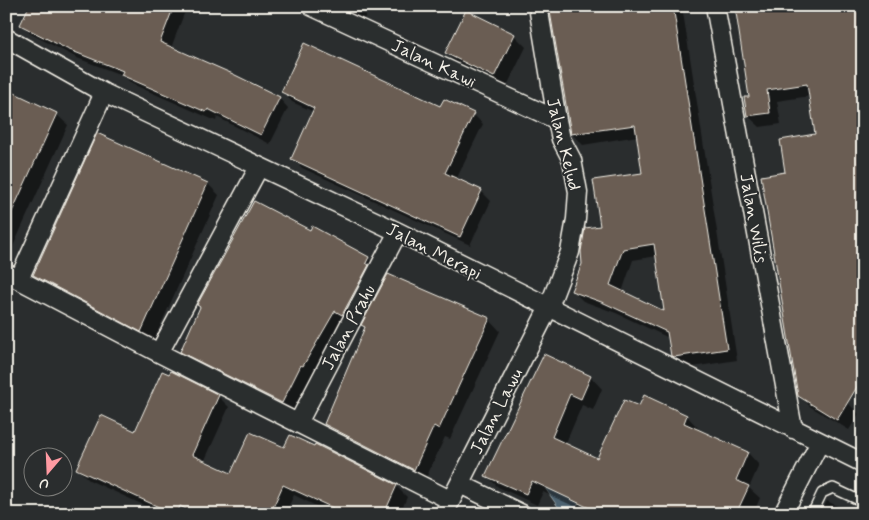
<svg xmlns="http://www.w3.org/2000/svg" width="869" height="520" font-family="Mynerve,sans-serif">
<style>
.water{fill:#4d6371;stroke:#909ca1}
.shadow{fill:#0007;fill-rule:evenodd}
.building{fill:#6b5d52;stroke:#f4f1e8;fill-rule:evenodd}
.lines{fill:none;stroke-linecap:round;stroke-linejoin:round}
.service-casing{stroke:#f4f1e8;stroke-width:12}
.minor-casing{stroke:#f4f1e8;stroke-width:21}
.service{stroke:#2a2d2e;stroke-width:9}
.minor{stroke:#2a2d2e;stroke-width:18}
.labels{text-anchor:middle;stroke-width:4;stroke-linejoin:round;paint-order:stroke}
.street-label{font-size:18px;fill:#f4f1e8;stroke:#2a2d2e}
</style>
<rect width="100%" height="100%" fill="#2a2d2e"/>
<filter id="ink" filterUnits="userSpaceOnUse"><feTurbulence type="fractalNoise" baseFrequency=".02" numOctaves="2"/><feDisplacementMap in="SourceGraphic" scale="10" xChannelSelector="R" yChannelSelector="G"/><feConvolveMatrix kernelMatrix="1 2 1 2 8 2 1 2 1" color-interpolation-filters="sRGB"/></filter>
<g filter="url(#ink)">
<path class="water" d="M 543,485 L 580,499 C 577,508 573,514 563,514 Z"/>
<path class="shadow" d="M 31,6 L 187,6 L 171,48 L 279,98 L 288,108 L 270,144 L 217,117 L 216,121 L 132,84 L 124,76 L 77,58 L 31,34 L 22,25 Z
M 336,6 L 370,6 L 364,19 Z
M 550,6 L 682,6 L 737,360 L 686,368 L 672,355 L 669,338 L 616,313 L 583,301 L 572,290 L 602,227 L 643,174 L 638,136 L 583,145 L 572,134 ZM 657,256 L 666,313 L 622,292 L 633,260 Z
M 863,6 L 863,391 L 833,396 L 847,402 L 859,414 L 849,430 L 811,407 L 799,396 L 787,173 L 816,135 L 810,96 L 777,101 L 781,124 L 760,127 L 748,116 L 750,98 Z
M 514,35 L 526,47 L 506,88 L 458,65 L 446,53 Z
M 6,91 L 56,114 L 68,125 L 6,262 Z
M 283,92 L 441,108 L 473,114 L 483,124 L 456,180 L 481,191 L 491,201 L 470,245 L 302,168 L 293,158 L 314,112 L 292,102 Z
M 208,184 L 219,195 L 153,342 L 46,286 L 34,275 Z
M 311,232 L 368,258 L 380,269 L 314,376 L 312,375 L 294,414 L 192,363 L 181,351 Z
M 489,319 L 500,331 L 450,439 L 445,437 L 425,480 L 337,435 L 325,424 L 366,328 L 363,325 Z
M 544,356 L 591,377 L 602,389 L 593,410 L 582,405 L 565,445 L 598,460 L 639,408 L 644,397 L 687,416 L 698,428 L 697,430 L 748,453 L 759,465 L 749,488 L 760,498 L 753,514 L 591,514 L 543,492 L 537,505 L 498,487 L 487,476 Z
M 218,396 L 229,407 L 204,462 L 232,475 L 285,449 L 396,486 L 407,497 L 400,514 L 332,514 L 294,495 L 285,514 L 163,514 L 89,480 L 78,469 L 136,432 Z
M 827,501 L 854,514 L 820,514 Z"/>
<path class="building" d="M 29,6 L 174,6 L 160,42 L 233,74 L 280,97 L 261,135 L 208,109 L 206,112 L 121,75 L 123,71 L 67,49 L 20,25 Z
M 549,6 L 673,6 L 727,349 L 674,357 L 671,356 L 667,332 L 604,303 L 571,291 L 582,264 L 581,251 L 585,228 L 600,226 L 593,180 L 642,173 L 635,125 L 571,134 ZM 654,244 L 664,311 L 610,285 L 623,249 Z
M 735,6 L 863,6 L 863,377 L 837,420 L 798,396 L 761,176 L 785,172 L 780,140 L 815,134 L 807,84 L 767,90 L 770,113 L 747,116 L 744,97 L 749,97 Z
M 466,10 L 515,34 L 494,77 L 445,53 Z
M 304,43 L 440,106 L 444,99 L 474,113 L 445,173 L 482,190 L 460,237 L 291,159 L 314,108 L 281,92 Z
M 6,89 L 57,113 L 6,225 Z
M 97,133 L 208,183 L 141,332 L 33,275 Z
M 254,201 L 310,230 L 312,226 L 369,257 L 366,263 L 369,265 L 342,315 L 335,311 L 303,366 L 301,365 L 282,403 L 180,352 L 200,307 L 197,305 Z
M 388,274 L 490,318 L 439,429 L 434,426 L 414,470 L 324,424 L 365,327 L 361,325 Z
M 544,354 L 591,376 L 581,399 L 570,394 L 552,437 L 597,458 L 624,400 L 639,406 L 644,395 L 687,415 L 684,423 L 748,452 L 736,480 L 749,486 L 736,514 L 602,514 L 532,481 L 526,494 L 485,476 Z
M 162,371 L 169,374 L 171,371 L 219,395 L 192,455 L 231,473 L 250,432 L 284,447 L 290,435 L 314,446 L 315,444 L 397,485 L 384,514 L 331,514 L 333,508 L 283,485 L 270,514 L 196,514 L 180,506 L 177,514 L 174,514 L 76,469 L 101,415 L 135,431 Z"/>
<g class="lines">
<g class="service-casing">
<path id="service" d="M 812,514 L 822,493 L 833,488 L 863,502"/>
</g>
<g class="minor-casing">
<path id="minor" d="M 311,6 L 557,120
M 715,6 L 793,429
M 6,38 L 104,93 L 398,232 L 863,463
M 6,273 L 159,353 L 450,500
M 19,279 L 104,93
M 159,353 L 259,167
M 298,423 L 398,232
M 460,484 L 522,514
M 444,514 L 548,309 L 570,252 L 576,219 L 578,192 L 572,160 L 561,139 L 557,120 L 538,6
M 783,514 L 820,442"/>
</g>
<use href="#service" class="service"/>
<use href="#minor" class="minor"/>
</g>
</g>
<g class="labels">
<g class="street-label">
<text transform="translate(434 63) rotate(25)" y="6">Jalan Kawi</text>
<text transform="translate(564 144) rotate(76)" y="6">Jalan Kelud</text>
<text transform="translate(754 218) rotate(80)" y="6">Jalan Wilis</text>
<text transform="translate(434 251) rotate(27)" y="6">Jalan Merapi</text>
<text transform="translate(348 327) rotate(-62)" y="6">Jalan Prahu</text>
<text transform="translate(496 411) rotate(-63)" y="6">Jalan Lawu</text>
</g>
</g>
<rect width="869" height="520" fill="none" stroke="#2a2d2e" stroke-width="25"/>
<rect x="12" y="12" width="844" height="495" fill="none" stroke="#f4f1e8" stroke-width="2" filter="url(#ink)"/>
<g transform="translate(48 472) rotate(199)"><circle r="24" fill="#2a2d2e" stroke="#7b7b78"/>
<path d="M0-4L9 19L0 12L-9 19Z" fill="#ff9aa2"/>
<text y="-8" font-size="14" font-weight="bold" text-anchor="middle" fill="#f4f1e8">U</text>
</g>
</svg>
